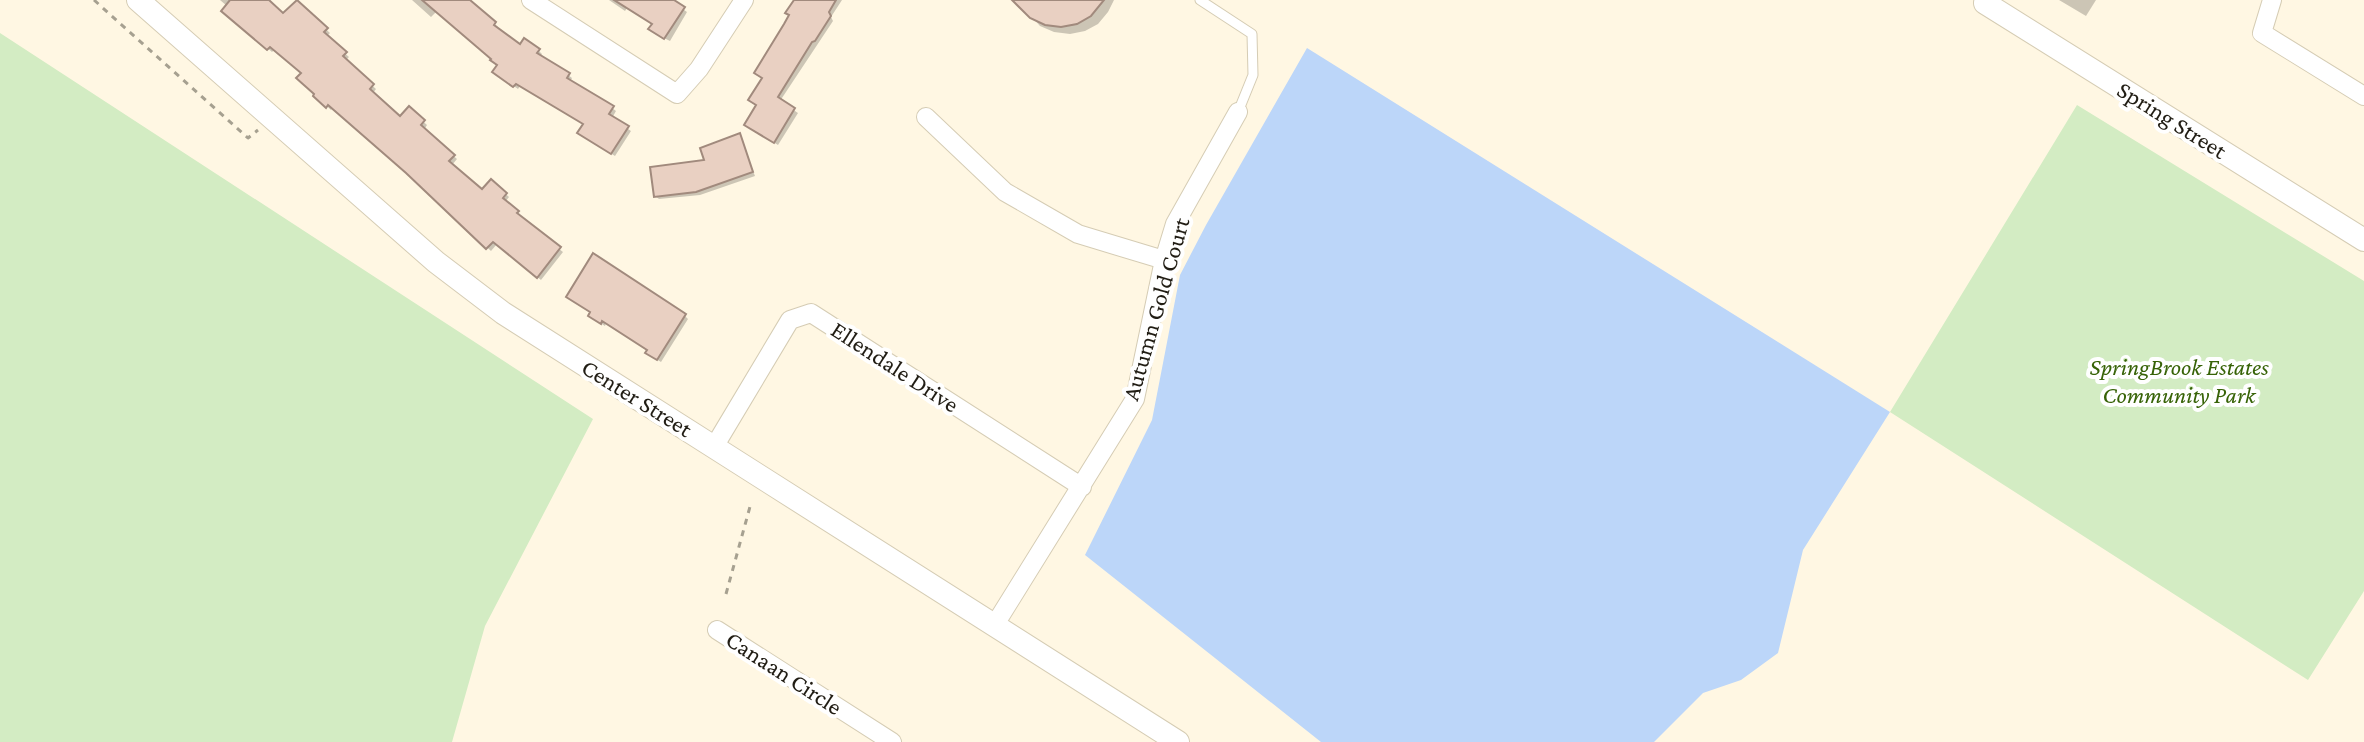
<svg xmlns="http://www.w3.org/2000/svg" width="2364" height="742" font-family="'Crimson Pro',serif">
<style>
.green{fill:#d3ecc3}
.water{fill:#bcd6f9}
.shadow{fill:#0003}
.building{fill:#e9d0c2;stroke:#a18a7d;stroke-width:2}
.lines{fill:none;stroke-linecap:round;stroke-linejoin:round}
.service-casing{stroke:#d5ccb4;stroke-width:11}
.minor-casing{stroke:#d5ccb4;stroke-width:20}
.tertiary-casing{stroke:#d5ccb4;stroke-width:24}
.path{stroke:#a6a090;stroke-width:3;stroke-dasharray:6 6;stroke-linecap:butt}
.service{stroke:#fff;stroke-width:9}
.minor{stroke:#fff;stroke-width:18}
.tertiary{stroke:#fff;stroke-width:22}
.labels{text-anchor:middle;stroke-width:8;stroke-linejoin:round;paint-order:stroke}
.street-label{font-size:24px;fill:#211d14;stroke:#fff}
.park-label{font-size:24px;font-style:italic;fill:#376307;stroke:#fff}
</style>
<rect width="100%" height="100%" fill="#fff7e3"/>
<path class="green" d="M 0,33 L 593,419 L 485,626 L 452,742 L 0,742 Z
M 2077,105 L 2364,281 L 2364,591 L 2308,680 L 1890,412 Z"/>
<path class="water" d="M 1307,48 L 1890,412 L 1803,550 L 1778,653 L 1741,680 L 1703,693 L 1654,742 L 1321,742 L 1085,555 L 1152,420 L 1180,275 L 1206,225 Z"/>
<path class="shadow" d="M 220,0 L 266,0 L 284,16 L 296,2 L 330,33 L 326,37 L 349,57 L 345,61 L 376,89 L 373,93 L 401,119 L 409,109 L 427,125 L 424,130 L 457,159 L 452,165 L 482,192 L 491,181 L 509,197 L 505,202 L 519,218 L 563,252 L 541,280 L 497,244 L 491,251 L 412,176 L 333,107 L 331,110 L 319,99 L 304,73 L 275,49 L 272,52 L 227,14 L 227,6 Z
M 412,0 L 468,0 L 498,27 L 496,29 L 521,47 L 525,41 L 539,51 L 542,54 L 540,57 L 568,75 L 572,78 L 570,82 L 612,108 L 616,111 L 612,118 L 631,131 L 615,156 L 583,136 L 585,124 L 520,86 L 518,89 L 498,75 L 499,66 L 493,59 L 437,11 L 431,17 Z
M 609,0 L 670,0 L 687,12 L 670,41 L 654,33 L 654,24 L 627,8 L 625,11 Z
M 799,0 L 842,0 L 831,17 L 833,21 L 780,101 L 798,113 L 778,145 L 750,128 L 764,79 Z
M 1017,0 L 1114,0 L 1108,12 L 1098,24 L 1085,31 L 1070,34 L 1054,32 L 1040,26 Z
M 2059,0 L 2096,0 L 2086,16 Z
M 739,135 L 755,176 L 700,195 L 659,199 L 655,196 Z
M 685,316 L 688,319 L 661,362 L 651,356 L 649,351 L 606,323 L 605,326 L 594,319 Z"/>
<path class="building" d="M 230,0 L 269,0 L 283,13 L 297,0 L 328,28 L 324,32 L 347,52 L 343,56 L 374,84 L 370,89 L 400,116 L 409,106 L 425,120 L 421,125 L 455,155 L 449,161 L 482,189 L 491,179 L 507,193 L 503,198 L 519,211 L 517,213 L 561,247 L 537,278 L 493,242 L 486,249 L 406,173 L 328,105 L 326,108 L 313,96 L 314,94 L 296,78 L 301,73 L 270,47 L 267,50 L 221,11 Z
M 422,0 L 470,0 L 496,22 L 494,25 L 520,44 L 524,38 L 540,49 L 537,53 L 570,73 L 567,78 L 614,106 L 609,114 L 629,126 L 611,154 L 577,133 L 583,124 L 516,84 L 513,87 L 492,72 L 497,65 L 490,60 L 491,59 Z
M 614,0 L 674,0 L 685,7 L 664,39 L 648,29 L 652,24 Z
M 794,0 L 836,0 L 829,12 L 831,16 L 815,41 L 812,42 L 778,97 L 795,108 L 774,143 L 744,125 L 756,105 L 748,100 L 762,78 L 754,73 L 784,24 L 789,15 L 785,13 Z
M 1012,0 L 1104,0 L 1091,16 L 1077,24 L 1061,27 L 1045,25 L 1030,18 Z
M 740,133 L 753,172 L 696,192 L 654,197 L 650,167 L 704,160 L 700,148 Z
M 593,253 L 686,314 L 657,360 L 645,353 L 647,350 L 602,321 L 601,324 L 588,316 L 590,312 L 566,297 Z"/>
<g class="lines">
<g class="service-casing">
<path id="service" d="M 1200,0 L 1252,34 L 1253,75 L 1238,112"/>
</g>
<g class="minor-casing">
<path id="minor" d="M 531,0 L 677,94 L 699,69 L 744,0
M 2272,0 L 2262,33 L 2364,96
M 926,117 L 1005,192 L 1078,234 L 1164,260
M 714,447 L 790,320 L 811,313 L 1082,487
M 994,626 L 1135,399 L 1164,260 L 1175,224 L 1238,112
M 717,630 L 892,742"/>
</g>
<g class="tertiary-casing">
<path id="tertiary" d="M 138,0 L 436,262 L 503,313 L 1178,742
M 1985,3 L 2364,240"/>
</g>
<path class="path" d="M 94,0 L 248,138 L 258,130
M 726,594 L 751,503"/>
<use href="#service" class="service"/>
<use href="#minor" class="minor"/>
<use href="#tertiary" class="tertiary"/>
</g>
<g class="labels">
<g class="street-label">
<text transform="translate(2172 120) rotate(32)" y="8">Spring Street</text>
<text transform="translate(1156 309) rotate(-74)" y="8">Autumn Gold Court</text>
<text transform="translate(895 367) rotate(33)" y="8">Ellendale Drive</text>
<text transform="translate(637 398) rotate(32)" y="8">Center Street</text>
<text transform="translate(784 673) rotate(33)" y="8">Canaan Circle</text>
</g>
<g class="park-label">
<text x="2179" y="375">SpringBrook Estates<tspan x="2179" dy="28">Community Park</tspan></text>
</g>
</g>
</svg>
